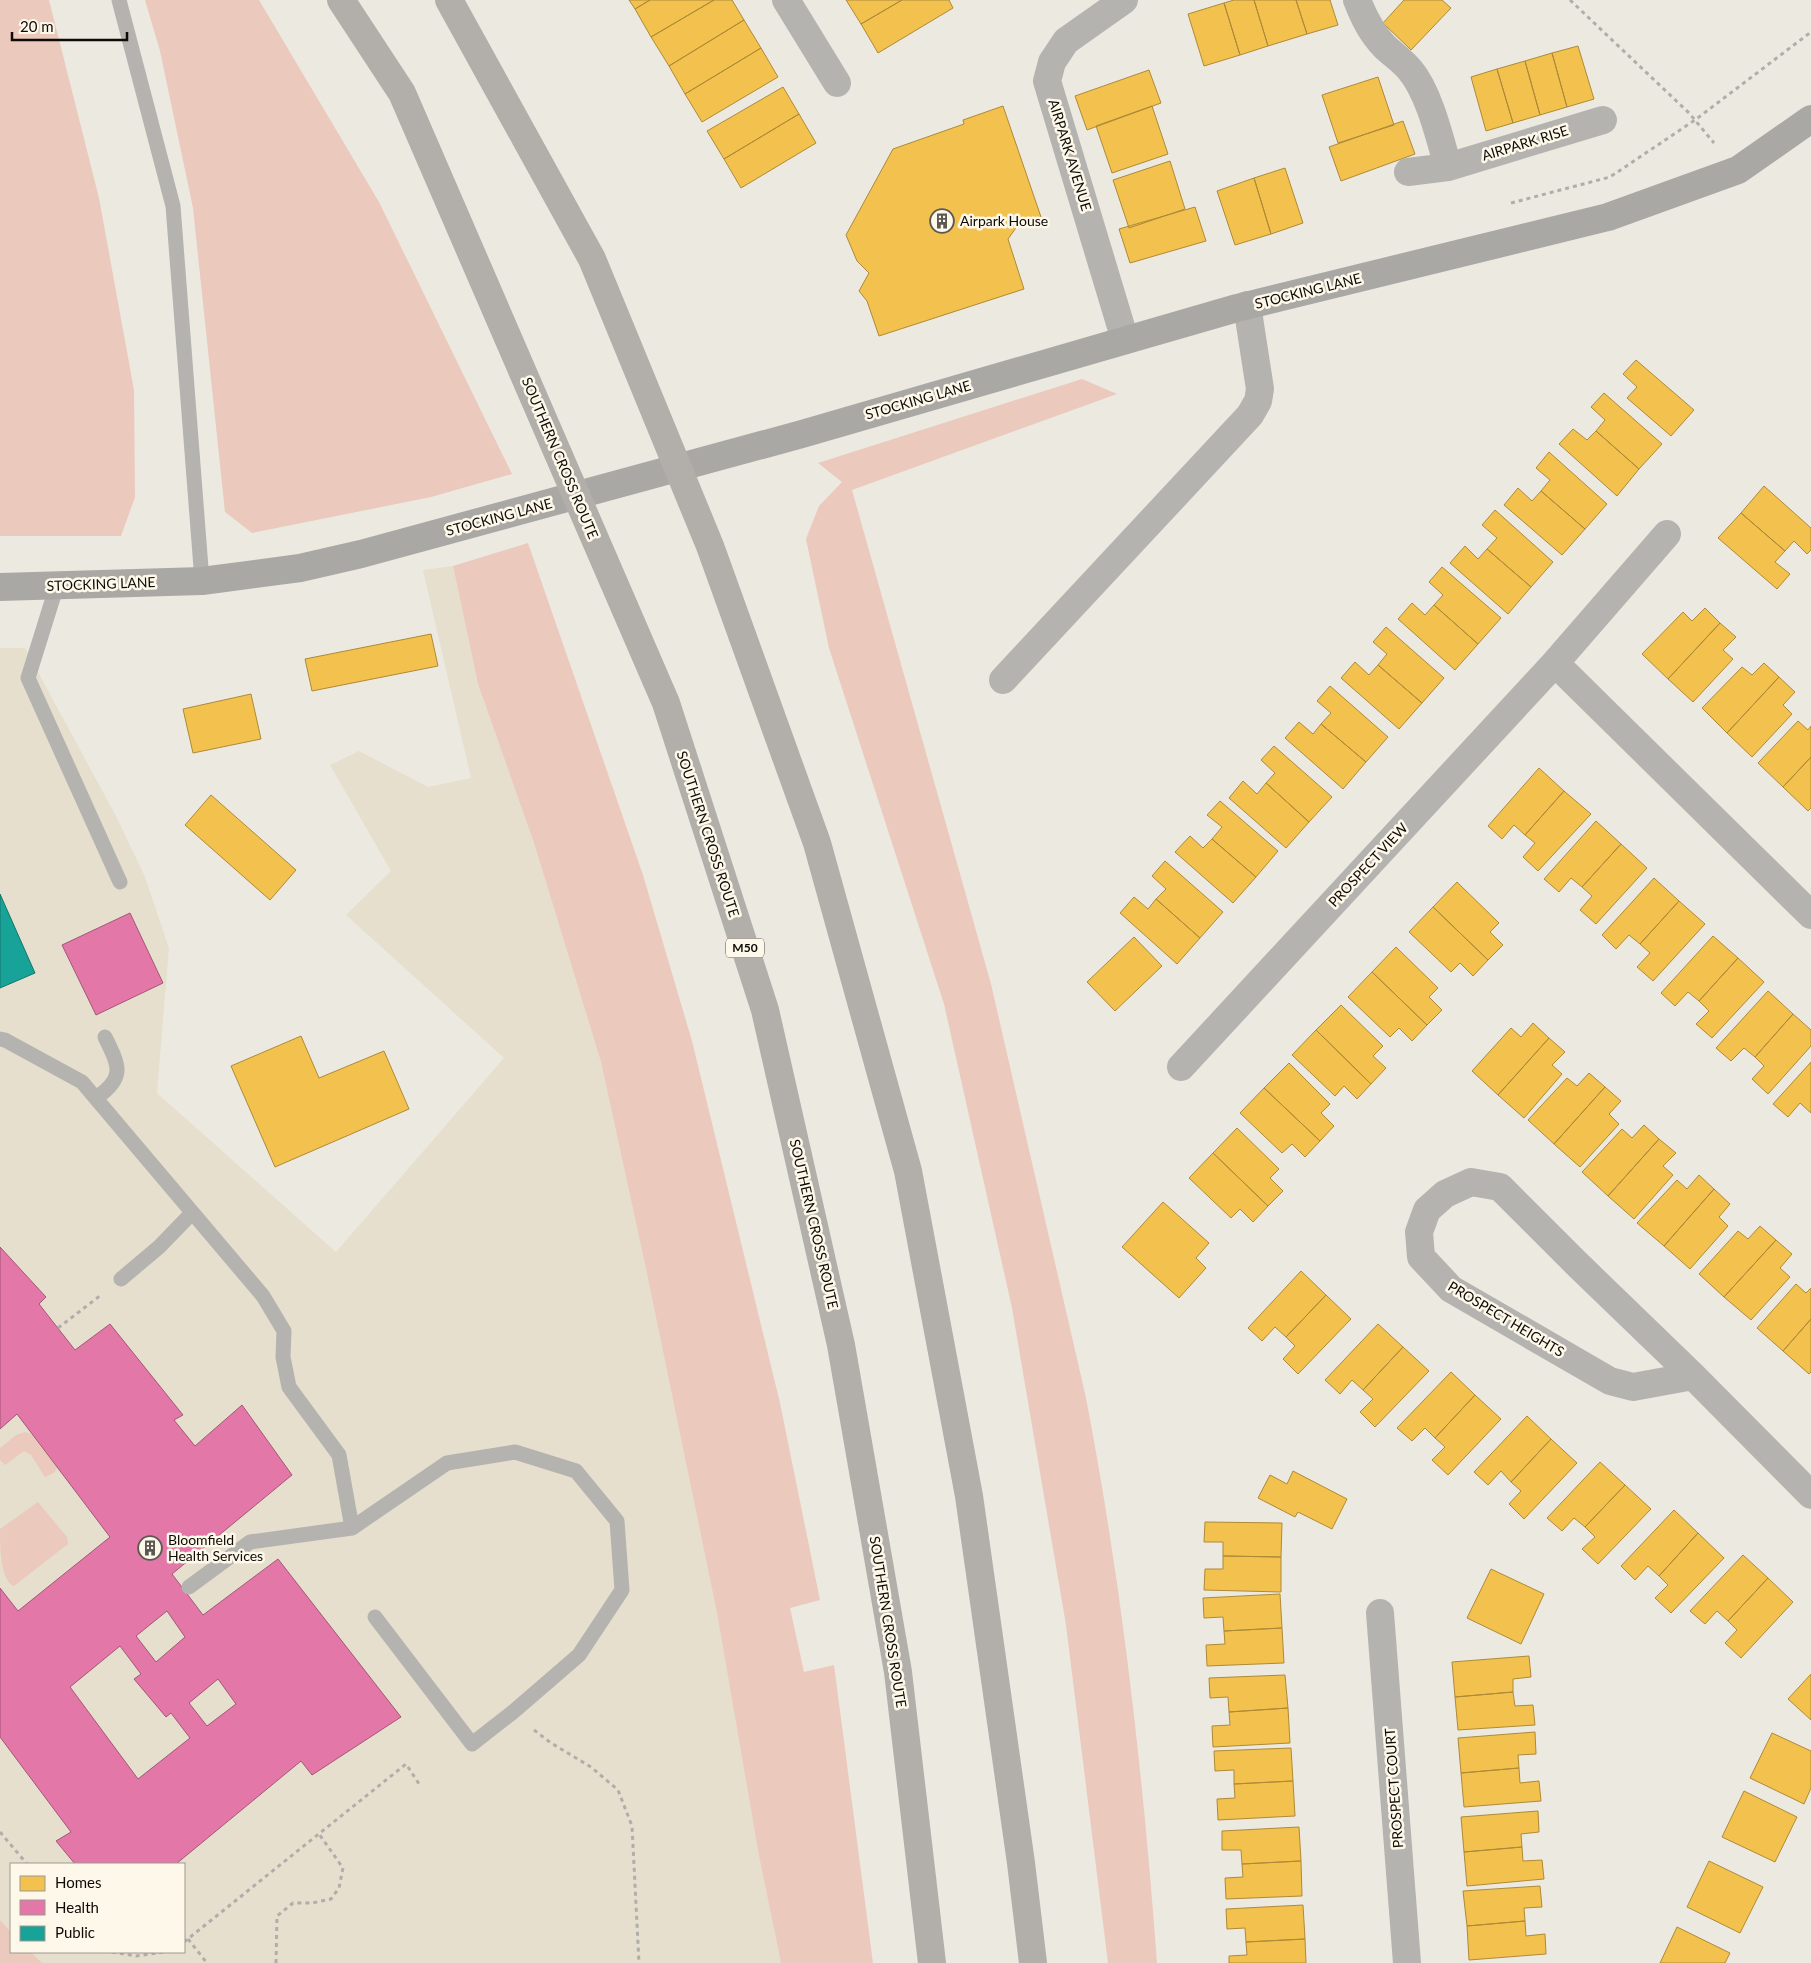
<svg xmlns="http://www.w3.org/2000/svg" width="1811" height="1963" font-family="Lato,sans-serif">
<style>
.built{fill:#e6dfce}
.green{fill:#ebc9bd}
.homes{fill:#f2c14e;stroke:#ae8a38}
.health{fill:#e377a8;stroke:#a35777;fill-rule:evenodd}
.public{fill:#17a398;stroke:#14756c}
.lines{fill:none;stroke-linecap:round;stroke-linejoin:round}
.path{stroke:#b0aeaa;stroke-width:3;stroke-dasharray:4 4;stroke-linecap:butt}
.lane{stroke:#b5b3b0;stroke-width:15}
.street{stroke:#b5b3b0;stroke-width:28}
.secondary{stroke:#aaa8a4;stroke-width:28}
.highway{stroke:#b2afaa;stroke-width:28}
.labels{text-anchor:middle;stroke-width:5;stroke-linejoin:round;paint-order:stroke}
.shield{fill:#fef8eb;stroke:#56524b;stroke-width:1}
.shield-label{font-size:12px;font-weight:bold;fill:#0e0b06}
.street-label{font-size:14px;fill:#0e0b06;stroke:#fef8eb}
.poi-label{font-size:14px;fill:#0e0b06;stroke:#fef8eb;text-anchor:start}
</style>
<rect width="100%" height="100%" fill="#ece9e0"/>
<path class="built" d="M 453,566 L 478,684 L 534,843 L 601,1062 L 646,1269 L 717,1613 L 759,1856 L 781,1963 L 42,1963 L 31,1952 L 184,1952 L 184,1864 L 11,1864 L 11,1932 L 0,1920 L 0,648 L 25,648 L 117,818 L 145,877 L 169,948 L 157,1093 L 336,1252 L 504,1058 L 346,915 L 391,871 L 330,765 L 359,751 L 428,787 L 471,778 L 423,570 Z"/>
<path class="green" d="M 0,0 L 49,0 L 99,198 L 134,390 L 135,497 L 121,536 L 0,536 Z
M 145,0 L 259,0 L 379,202 L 512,474 L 431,497 L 252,533 L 225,512 L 193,208 L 160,51 Z
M 1082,379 L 1117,394 L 852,490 L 991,984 L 1086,1398 C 1122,1585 1143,1773 1157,1963 L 1108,1963 L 1066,1625 L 1012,1308 L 944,1004 L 829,648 L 806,539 L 819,506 L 842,482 L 818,463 Z
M 528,543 L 643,875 L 692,1041 L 780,1403 L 820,1600 L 790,1608 L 804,1672 L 834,1665 L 873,1963 L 781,1963 L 759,1856 L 717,1613 L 646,1269 L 601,1062 L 534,843 L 478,684 L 453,566 Z
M 25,1432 L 31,1434 L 57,1468 L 54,1473 L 45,1477 L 31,1455 L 24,1451 L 5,1465 L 0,1460 L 0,1448 L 16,1435 Z
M 38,1502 L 67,1537 L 68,1544 L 14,1586 C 0,1581 0,1545 0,1529 Z
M 0,1920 L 11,1932 L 11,1952 L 31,1952 L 42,1963 L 0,1963 Z"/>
<path class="homes" d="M 629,0 L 650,0 L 635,9 Z
M 650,0 L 714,0 L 651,37 L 635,9 Z
M 714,0 L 732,0 L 744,20 L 669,66 L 651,37 Z
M 846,0 L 902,0 L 861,24 Z
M 902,0 L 949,0 L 953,8 L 878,53 L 861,24 Z
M 1234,0 L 1254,0 L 1268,46 L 1240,55 L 1224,3 Z
M 1254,0 L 1296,0 L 1307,34 L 1268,46 Z
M 1296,0 L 1330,0 L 1338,25 L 1307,34 Z
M 1404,0 L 1442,0 L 1451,8 L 1411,50 L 1383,23 Z
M 1224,3 L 1240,55 L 1204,66 L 1188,14 Z
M 744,20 L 761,48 L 685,94 L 669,66 Z
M 1578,46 L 1594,99 L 1567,107 L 1552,53 Z
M 761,48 L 778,77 L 702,122 L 685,94 Z
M 1552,53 L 1567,107 L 1540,115 L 1525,61 Z
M 1525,61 L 1540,115 L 1513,123 L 1497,69 Z
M 1497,69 L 1513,123 L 1486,131 L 1471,77 Z
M 1149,70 L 1161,103 L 1087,130 L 1075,96 Z
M 1378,77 L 1394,125 L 1338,143 L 1322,95 Z
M 783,87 L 799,114 L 724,159 L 707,131 Z
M 1003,106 L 1041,217 L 1018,225 L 1008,239 L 1024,289 L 879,336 L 867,301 L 859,291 L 869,273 L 857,261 L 846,235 L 893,149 L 964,124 L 963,120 Z
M 1152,106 L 1168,154 L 1112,173 L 1096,126 Z
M 799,114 L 816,143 L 741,188 L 724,159 Z
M 1403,121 L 1415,154 L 1341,181 L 1329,147 Z
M 1170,161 L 1185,209 L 1129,228 L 1113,180 Z
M 1285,168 L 1303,223 L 1271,234 L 1254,178 Z
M 1254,178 L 1271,234 L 1235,245 L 1217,191 Z
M 1195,207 L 1206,241 L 1130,263 L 1119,229 Z
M 1636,360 L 1694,410 L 1671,436 L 1627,398 L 1637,387 L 1623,374 Z
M 1604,393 L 1662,444 L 1639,469 L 1596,431 L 1605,420 L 1591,407 Z
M 1573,429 L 1587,440 L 1596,431 L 1639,469 L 1617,496 L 1559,444 Z
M 1549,452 L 1607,504 L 1585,529 L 1541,491 L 1550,480 L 1536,468 Z
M 1764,486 L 1811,528 L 1811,550 L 1807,554 L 1794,541 L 1785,551 L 1741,513 Z
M 1518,488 L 1532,501 L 1541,491 L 1585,529 L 1562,555 L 1504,505 Z
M 1495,510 L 1553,562 L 1531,587 L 1487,549 L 1497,538 L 1482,525 Z
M 1741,513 L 1785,551 L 1775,562 L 1790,574 L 1777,589 L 1718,538 Z
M 1465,546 L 1478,559 L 1487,549 L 1531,587 L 1508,614 L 1450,563 Z
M 1442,567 L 1501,618 L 1478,644 L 1434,605 L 1443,595 L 1429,582 Z
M 1412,603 L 1425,615 L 1434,605 L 1478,644 L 1455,670 L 1398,619 Z
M 1705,608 L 1720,623 L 1668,679 L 1642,654 L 1683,612 L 1692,621 Z
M 1720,623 L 1736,637 L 1723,650 L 1733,659 L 1693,702 L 1668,679 Z
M 1386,627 L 1444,678 L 1422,703 L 1378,665 L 1387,654 L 1373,642 Z
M 431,634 L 438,666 L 312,691 L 305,659 Z
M 1355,662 L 1369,675 L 1378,665 L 1422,703 L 1399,729 L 1341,678 Z
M 1764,663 L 1779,677 L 1727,733 L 1702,708 L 1742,667 L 1752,675 Z
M 1779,677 L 1795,692 L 1783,705 L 1792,714 L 1752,757 L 1727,733 Z
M 1330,686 L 1388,737 L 1366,762 L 1321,724 L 1331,713 L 1317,701 Z
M 251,694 L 261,739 L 193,753 L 183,709 Z
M 1798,721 L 1808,730 L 1811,726 L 1811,757 L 1783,787 L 1758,763 Z
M 1299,722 L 1313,734 L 1321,724 L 1366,762 L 1343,789 L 1285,738 Z
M 1274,746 L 1332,797 L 1309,822 L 1266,783 L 1275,773 L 1261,760 Z
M 1811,757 L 1811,808 L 1808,811 L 1783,787 Z
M 1539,768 L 1564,791 L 1525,835 L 1514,825 L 1502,839 L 1488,826 Z
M 1243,781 L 1257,794 L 1266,783 L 1309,822 L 1286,848 L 1229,798 Z
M 1564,791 L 1591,814 L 1538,871 L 1523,857 L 1535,843 L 1525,835 Z
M 211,795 L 296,870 L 270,900 L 185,825 Z
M 1220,801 L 1278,851 L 1256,877 L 1212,839 L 1222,827 L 1207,815 Z
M 1596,821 L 1621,844 L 1582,887 L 1571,878 L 1559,892 L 1544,879 Z
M 1190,836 L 1203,848 L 1212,839 L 1256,877 L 1233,903 L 1175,852 Z
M 1621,844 L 1647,868 L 1596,924 L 1580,910 L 1592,896 L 1582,887 Z
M 1165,861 L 1223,912 L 1200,938 L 1156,899 L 1166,889 L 1152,876 Z
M 1654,878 L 1679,901 L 1640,944 L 1629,935 L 1616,949 L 1602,935 Z
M 1457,882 L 1499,923 L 1490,932 L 1503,945 L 1488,960 L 1433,907 Z
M 1134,897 L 1148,909 L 1156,899 L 1200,938 L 1177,964 L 1120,913 Z
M 1679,901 L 1705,924 L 1653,981 L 1637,967 L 1650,953 L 1640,944 Z
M 1433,907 L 1488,960 L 1473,976 L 1460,963 L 1451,972 L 1409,932 Z
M 1713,936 L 1738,958 L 1699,1001 L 1688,992 L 1675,1006 L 1661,993 Z
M 1134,937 L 1162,966 L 1115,1011 L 1087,982 Z
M 1396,947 L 1438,988 L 1429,997 L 1442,1010 L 1427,1025 L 1372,972 Z
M 1738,958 L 1764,982 L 1712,1038 L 1696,1024 L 1709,1011 L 1699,1001 Z
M 1372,972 L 1427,1025 L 1412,1041 L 1399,1028 L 1390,1037 L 1348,997 Z
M 1768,991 L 1793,1014 L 1755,1057 L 1744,1048 L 1731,1061 L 1716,1048 Z
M 1341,1005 L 1383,1046 L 1373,1056 L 1386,1068 L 1371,1084 L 1316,1030 Z
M 1793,1014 L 1811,1030 L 1811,1046 L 1768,1094 L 1752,1079 L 1764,1066 L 1755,1057 Z
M 1533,1023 L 1549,1038 L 1498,1095 L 1472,1071 L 1511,1028 L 1521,1037 Z
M 1316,1030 L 1371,1084 L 1357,1099 L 1344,1086 L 1335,1096 L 1292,1055 Z
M 301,1036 L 319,1078 L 384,1051 L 409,1109 L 275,1167 L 231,1066 Z
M 1549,1038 L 1565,1052 L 1552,1065 L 1562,1074 L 1524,1118 L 1498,1095 Z
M 1811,1062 L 1811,1113 L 1800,1103 L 1788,1117 L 1773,1104 Z
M 1289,1063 L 1330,1104 L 1321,1113 L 1334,1126 L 1320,1141 L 1264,1088 Z
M 1589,1073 L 1605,1087 L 1554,1144 L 1528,1120 L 1567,1078 L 1577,1086 Z
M 1605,1087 L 1621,1101 L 1609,1114 L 1619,1124 L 1580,1167 L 1554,1144 Z
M 1264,1088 L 1320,1141 L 1305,1157 L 1292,1144 L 1282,1153 L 1240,1113 Z
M 1644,1125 L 1659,1139 L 1608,1196 L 1582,1172 L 1622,1129 L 1632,1138 Z
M 1237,1128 L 1279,1169 L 1270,1178 L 1283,1191 L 1268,1206 L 1213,1153 Z
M 1659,1139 L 1676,1153 L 1663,1166 L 1673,1175 L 1634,1219 L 1608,1196 Z
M 1213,1153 L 1268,1206 L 1253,1222 L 1240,1209 L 1231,1218 L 1189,1178 Z
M 1699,1175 L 1714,1189 L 1664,1246 L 1637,1223 L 1677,1180 L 1687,1189 Z
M 1714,1189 L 1730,1204 L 1719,1217 L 1728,1226 L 1690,1269 L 1664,1246 Z
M 1163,1202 L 1209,1243 L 1196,1258 L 1206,1268 L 1179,1298 L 1122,1247 Z
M 1760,1226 L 1776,1240 L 1724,1297 L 1699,1274 L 1738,1231 L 1748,1239 Z
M 1776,1240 L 1792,1254 L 1780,1268 L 1790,1277 L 1751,1320 L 1724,1297 Z
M 1301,1271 L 1326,1295 L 1286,1337 L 1275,1327 L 1262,1341 L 1248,1328 Z
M 1796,1284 L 1806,1293 L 1811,1288 L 1811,1319 L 1783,1351 L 1757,1328 Z
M 1326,1295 L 1351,1319 L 1298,1374 L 1283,1359 L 1295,1346 L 1286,1337 Z
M 1811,1319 L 1811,1372 L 1809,1374 L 1783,1351 Z
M 1378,1324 L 1403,1347 L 1363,1390 L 1352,1380 L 1340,1394 L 1325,1380 Z
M 1403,1347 L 1429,1371 L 1375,1427 L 1360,1412 L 1373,1399 L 1363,1390 Z
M 1451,1372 L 1475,1395 L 1435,1438 L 1425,1428 L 1412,1441 L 1397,1428 Z
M 1475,1395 L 1501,1419 L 1448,1475 L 1432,1460 L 1445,1447 L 1435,1438 Z
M 1527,1416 L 1551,1439 L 1511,1482 L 1501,1471 L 1488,1485 L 1474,1472 Z
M 1551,1439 L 1577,1463 L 1524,1519 L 1509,1504 L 1521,1491 L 1511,1482 Z
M 1600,1462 L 1625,1485 L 1585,1527 L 1574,1518 L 1562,1531 L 1547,1518 Z
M 1293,1471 L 1347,1499 L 1332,1529 L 1298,1512 L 1295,1517 L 1258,1498 L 1270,1475 L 1287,1484 Z
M 1625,1485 L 1651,1509 L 1598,1564 L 1582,1549 L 1595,1537 L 1585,1527 Z
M 1674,1510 L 1698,1533 L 1659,1576 L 1648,1566 L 1635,1580 L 1621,1566 Z
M 1205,1522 L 1282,1523 L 1281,1557 L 1223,1556 L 1223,1542 L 1204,1542 Z
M 1698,1533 L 1724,1558 L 1671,1613 L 1655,1598 L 1668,1585 L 1659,1576 Z
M 1743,1555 L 1768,1578 L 1728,1621 L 1717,1611 L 1705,1624 L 1690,1611 Z
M 1223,1556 L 1281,1557 L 1281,1592 L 1204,1590 L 1205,1569 L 1223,1569 Z
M 1491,1569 L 1544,1594 L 1521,1644 L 1467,1618 Z
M 1768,1578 L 1793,1602 L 1741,1658 L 1725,1643 L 1737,1630 L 1728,1621 Z
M 1280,1594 L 1282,1628 L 1224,1631 L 1223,1617 L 1204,1618 L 1203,1598 Z
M 1282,1628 L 1284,1663 L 1207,1666 L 1206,1645 L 1225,1644 L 1224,1631 Z
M 1529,1656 L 1531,1677 L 1513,1679 L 1513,1692 L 1455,1697 L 1452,1662 Z
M 1811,1674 L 1811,1720 L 1788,1699 Z
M 1285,1675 L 1288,1708 L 1229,1712 L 1228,1697 L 1210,1698 L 1209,1678 Z
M 1513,1692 L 1515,1706 L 1533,1705 L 1535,1725 L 1458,1730 L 1455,1697 Z
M 1288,1708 L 1290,1743 L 1213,1747 L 1212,1726 L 1230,1725 L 1229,1712 Z
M 1535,1732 L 1536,1754 L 1518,1755 L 1519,1768 L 1461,1773 L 1458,1738 Z
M 1772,1733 L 1811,1751 L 1811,1788 L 1804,1804 L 1750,1778 Z
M 1291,1748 L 1293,1781 L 1234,1784 L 1234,1770 L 1215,1771 L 1214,1751 Z
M 1519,1768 L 1520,1783 L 1539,1781 L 1541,1801 L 1464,1807 L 1461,1773 Z
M 1293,1781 L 1295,1816 L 1218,1820 L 1217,1799 L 1235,1798 L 1234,1784 Z
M 1744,1791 L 1797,1817 L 1775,1862 L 1722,1837 Z
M 1538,1811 L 1539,1832 L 1521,1834 L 1522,1847 L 1464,1852 L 1461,1817 Z
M 1299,1827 L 1301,1861 L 1242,1864 L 1241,1850 L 1222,1850 L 1222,1831 Z
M 1522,1847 L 1523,1861 L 1542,1860 L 1544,1879 L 1467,1886 L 1464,1852 Z
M 1301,1861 L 1302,1896 L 1226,1899 L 1225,1878 L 1243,1877 L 1242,1864 Z
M 1709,1861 L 1763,1887 L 1740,1933 L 1687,1907 Z
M 1540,1886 L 1542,1907 L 1524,1908 L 1525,1921 L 1467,1926 L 1463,1891 Z
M 1303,1905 L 1305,1939 L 1246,1942 L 1245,1928 L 1227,1929 L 1226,1909 Z
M 1525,1921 L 1526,1936 L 1545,1934 L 1546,1954 L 1469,1960 L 1467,1926 Z
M 1677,1927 L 1730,1953 L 1725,1963 L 1660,1963 Z
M 1305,1939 L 1306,1963 L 1229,1963 L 1229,1956 L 1247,1955 L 1246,1942 Z"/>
<path class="health" d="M 130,913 L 163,983 L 96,1015 L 62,945 Z
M 0,1247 L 46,1297 L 39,1304 L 75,1350 L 110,1324 L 183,1415 L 174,1420 L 195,1446 L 242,1405 L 292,1475 L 172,1574 L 203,1615 L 278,1559 L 401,1717 L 312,1775 L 301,1761 L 176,1864 L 75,1864 L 56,1841 L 71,1832 L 0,1737 L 0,1588 L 18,1611 L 110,1537 L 17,1414 L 0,1429 ZM 167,1611 L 185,1637 L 156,1662 L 136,1636 ZM 120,1646 L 141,1674 L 134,1679 L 166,1717 L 171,1713 L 190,1738 L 138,1779 L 70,1687 ZM 218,1679 L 236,1704 L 207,1726 L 189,1703 Z"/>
<path class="public" d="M 0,894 L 35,973 L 0,988 Z"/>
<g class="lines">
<path class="path" d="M 1570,0 L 1689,113 L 1714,143
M 1511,203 L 1610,177 L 1695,120 L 1811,32
M 58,1328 L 101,1295
M 534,1730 L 551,1743 L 591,1767 L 618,1790 L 632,1826 L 639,1963
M 0,1832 L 27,1864
M 188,1939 L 207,1963
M 184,1942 L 406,1764 L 421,1787
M 112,1952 L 136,1956 L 164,1952
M 276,1963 L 277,1916 L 293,1903 L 312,1903 L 331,1899 L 339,1888 L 343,1868 L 319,1834"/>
<path class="lane" d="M 119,0 L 173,206 L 202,581
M 57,585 L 28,678 L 120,882
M 0,1039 L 5,1040 L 82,1082 L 263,1296 L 284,1331 L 283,1357 L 289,1387 L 339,1455 L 352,1528 L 447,1463 L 515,1452 L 576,1471 L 617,1521 L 622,1590 L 579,1655 L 513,1712 L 472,1744 L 375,1617
M 96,1098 C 126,1077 119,1066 105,1037
M 121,1279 L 159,1247 L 192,1213
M 189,1587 L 250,1542 L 352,1528"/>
<path class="street" d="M 786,0 L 837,83
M 1124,0 L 1066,41 L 1052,62 L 1047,81 L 1125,340
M 1357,0 C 1364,18 1371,32 1384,46 C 1392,54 1403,61 1410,70 C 1429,92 1440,139 1448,167
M 1408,172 L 1448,167 L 1603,120
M 1555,663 L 1811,915
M 1003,680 L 1250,415 L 1258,401 L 1260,389 L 1247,305
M 1181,1067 L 1555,663 L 1667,534
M 1693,1376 L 1633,1387 L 1610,1381 L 1451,1289 L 1421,1257 L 1419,1232 L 1427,1210 L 1445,1194 L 1471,1182 L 1500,1187 L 1576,1263 L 1693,1376 L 1811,1495
M 1380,1613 L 1407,1963"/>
<path class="secondary" d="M 0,587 L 202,581 L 300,568 L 361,554 L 802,434 L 1237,308 L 1608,217 L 1738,170 L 1811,119"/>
<path class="highway" d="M 341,0 L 402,93 L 666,703 L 765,1010 L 841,1345 L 898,1672 L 932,1963
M 449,0 L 592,259 L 710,546 L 817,843 L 908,1171 L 969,1496 L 1021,1863 L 1033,1963"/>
</g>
<defs>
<g id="building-ring" transform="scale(1.25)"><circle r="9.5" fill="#fef8eb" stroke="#5c5952" stroke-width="1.5"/><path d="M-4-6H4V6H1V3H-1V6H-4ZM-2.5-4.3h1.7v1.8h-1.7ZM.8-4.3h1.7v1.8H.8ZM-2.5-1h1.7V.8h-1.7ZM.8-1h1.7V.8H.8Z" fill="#5c5952"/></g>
</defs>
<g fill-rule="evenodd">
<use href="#building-ring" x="942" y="221"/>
<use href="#building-ring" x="150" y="1548"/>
</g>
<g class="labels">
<rect class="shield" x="726" y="938.5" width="38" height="19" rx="4"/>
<g class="shield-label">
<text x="745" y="952">M50</text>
</g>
<g class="street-label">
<text transform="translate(1525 143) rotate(-17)" y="5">AIRPARK RISE</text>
<text transform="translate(1070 155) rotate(73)" y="5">AIRPARK AVENUE</text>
<text transform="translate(1308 291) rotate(-14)" y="5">STOCKING LANE</text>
<text transform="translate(918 400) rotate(-16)" y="5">STOCKING LANE</text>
<text transform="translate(560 458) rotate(67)" y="5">SOUTHERN CROSS ROUTE</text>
<text transform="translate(499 517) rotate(-15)" y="5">STOCKING LANE</text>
<text transform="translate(101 584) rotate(-2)" y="5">STOCKING LANE</text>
<text transform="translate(708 834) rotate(72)" y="5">SOUTHERN CROSS ROUTE</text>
<text transform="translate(1368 865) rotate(-47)" y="5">PROSPECT VIEW</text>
<text transform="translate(814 1224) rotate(77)" y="5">SOUTHERN CROSS ROUTE</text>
<text transform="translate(1506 1319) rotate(31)" y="5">PROSPECT HEIGHTS</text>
<text transform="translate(888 1622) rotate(81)" y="5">SOUTHERN CROSS ROUTE</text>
<text transform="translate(1394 1788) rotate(-94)" y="5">PROSPECT COURT</text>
</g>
<g class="poi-label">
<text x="960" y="226">Airpark House</text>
<text x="168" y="1545">Bloomfield<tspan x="168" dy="16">Health Services</tspan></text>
</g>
</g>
<rect x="10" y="1863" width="175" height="90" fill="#fef8eb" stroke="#9e998f"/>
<rect x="20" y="1876" width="25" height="15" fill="#f2c14e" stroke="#9e998f"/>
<text x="55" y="1888" font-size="15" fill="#0e0b06">Homes</text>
<rect x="20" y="1900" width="25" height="15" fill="#e377a8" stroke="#9e998f"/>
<text x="55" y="1913" font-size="15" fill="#0e0b06">Health</text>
<rect x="20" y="1926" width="25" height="15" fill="#17a398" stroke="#9e998f"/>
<text x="55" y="1938" font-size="15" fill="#0e0b06">Public</text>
<path d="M12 32v8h115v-8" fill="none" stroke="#0e0b06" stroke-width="2.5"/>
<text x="20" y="32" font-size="15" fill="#0e0b06" stroke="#fef8eb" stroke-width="4" paint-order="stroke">20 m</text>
</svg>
